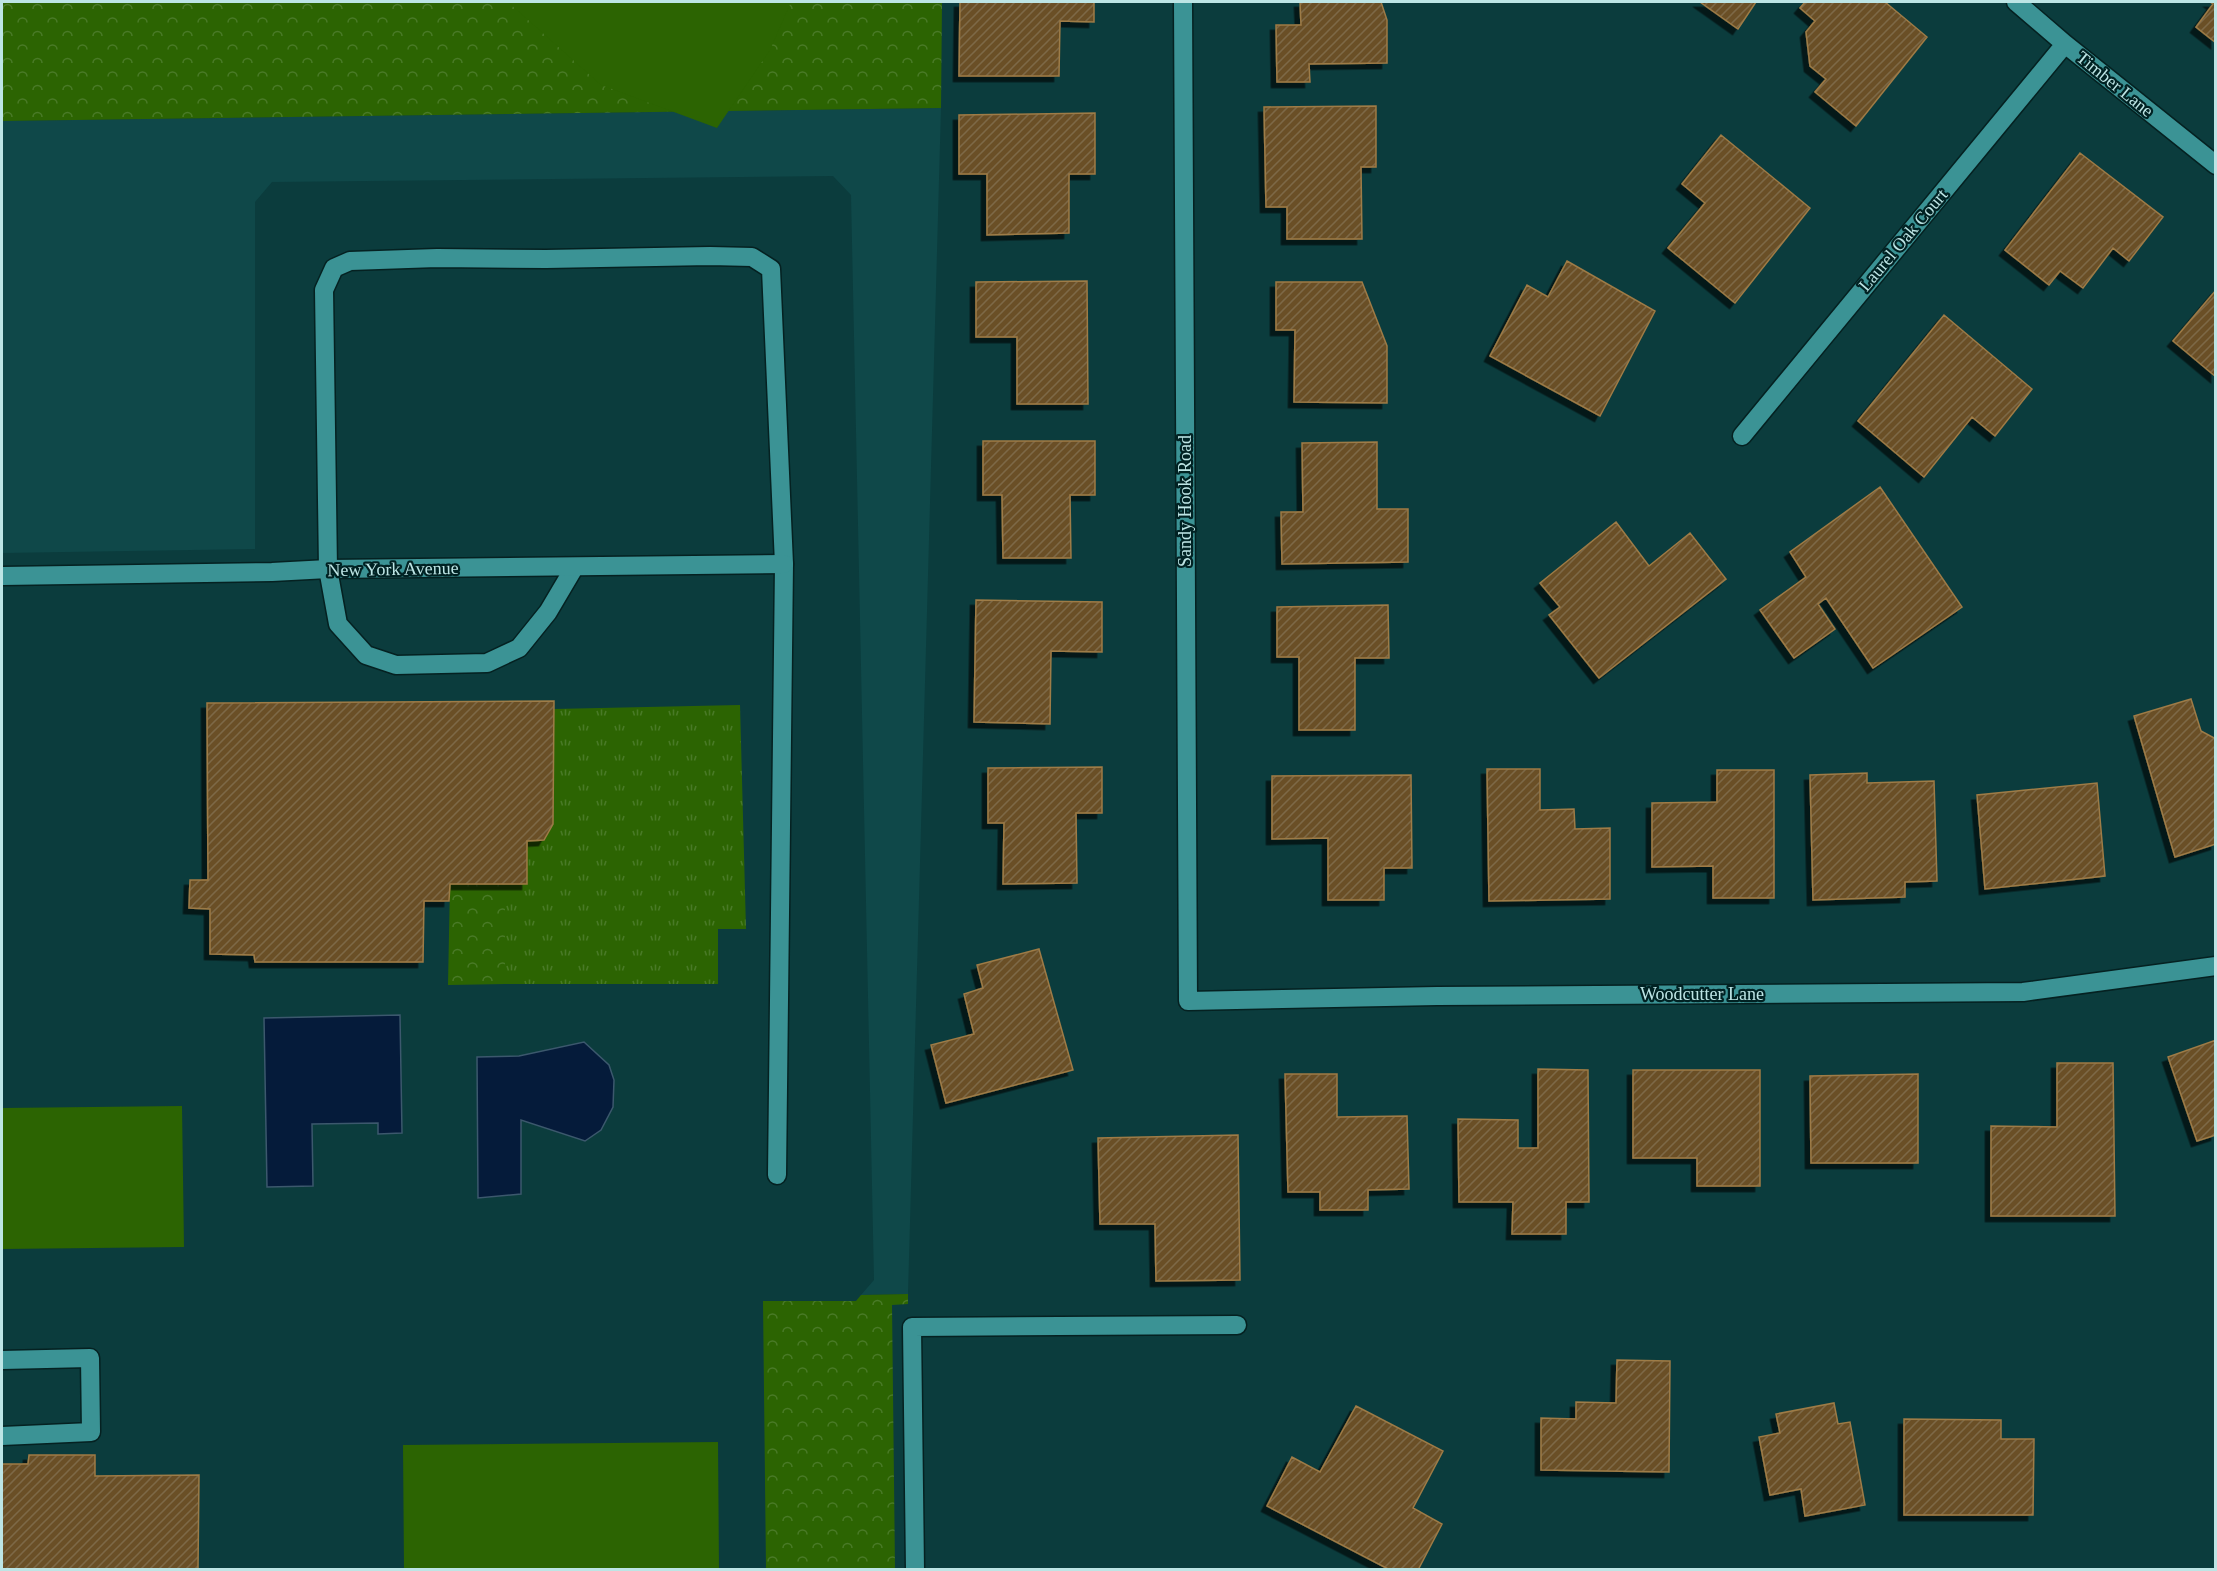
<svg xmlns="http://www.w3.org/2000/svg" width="2217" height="1571" font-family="Georgia,serif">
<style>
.built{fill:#0f4849}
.grass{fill:url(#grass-tufts)}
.forest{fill:url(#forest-crowns)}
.garden{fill:#2c6402}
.water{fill:#051b3a;stroke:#3c586d;stroke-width:1.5}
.building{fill:url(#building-hatch);stroke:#9e7b46;stroke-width:1.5;filter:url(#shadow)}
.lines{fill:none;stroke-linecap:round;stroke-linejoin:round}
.service-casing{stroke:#052121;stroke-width:21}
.minor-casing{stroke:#052121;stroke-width:21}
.service{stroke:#3b9395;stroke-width:18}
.minor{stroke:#3b9395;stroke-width:18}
.labels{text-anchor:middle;stroke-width:4.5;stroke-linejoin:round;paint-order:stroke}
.street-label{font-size:18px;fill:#bde5e5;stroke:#002223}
</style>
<defs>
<pattern id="grass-tufts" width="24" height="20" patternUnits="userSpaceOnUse" patternTransform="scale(1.5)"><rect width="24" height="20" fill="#2c6402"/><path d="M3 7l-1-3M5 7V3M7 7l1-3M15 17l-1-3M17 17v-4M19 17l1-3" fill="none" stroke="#497a27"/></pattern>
<pattern id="forest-crowns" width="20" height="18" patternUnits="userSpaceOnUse" patternTransform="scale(1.5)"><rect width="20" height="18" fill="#2c6402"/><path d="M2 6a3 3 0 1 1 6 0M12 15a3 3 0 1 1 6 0" fill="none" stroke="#497a27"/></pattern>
<pattern id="building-hatch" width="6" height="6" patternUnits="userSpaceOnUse" patternTransform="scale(1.5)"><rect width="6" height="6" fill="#6a5028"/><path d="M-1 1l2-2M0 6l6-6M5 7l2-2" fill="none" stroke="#7d6947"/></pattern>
<filter id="shadow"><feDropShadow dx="-5.5" dy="5.5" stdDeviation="0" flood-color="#0009"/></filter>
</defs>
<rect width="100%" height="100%" fill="#0b3c3d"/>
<path class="built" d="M 941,108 L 908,1294 L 861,1295 L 874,1280 L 851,195 L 833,176 L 272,182 L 255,202 L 255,549 L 2,553 L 2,121 Z"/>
<path class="grass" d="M 740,705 L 746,929 L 718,929 L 718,984 L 505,984 L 505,884 L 527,841 L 544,840 L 553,824 L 554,709 Z"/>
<path class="forest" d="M 2,2 L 942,2 L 941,108 L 2,121 Z
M 450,884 L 505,884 L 505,984 L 448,985 Z
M 908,1294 L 908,1304 L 892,1305 L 895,1569 L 766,1569 L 763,1301 L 856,1301 L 861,1295 Z"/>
<path class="garden" d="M 508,2 L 791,2 L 770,50 L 717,128 L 601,85 Z
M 182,1106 L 184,1247 L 2,1249 L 2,1108 Z
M 718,1442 L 719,1569 L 404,1569 L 403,1445 Z"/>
<path class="water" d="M 400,1015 L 402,1133 L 378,1134 L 378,1123 L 312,1124 L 313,1186 L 267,1187 L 264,1018 Z
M 584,1042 L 609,1065 L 614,1080 L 613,1107 L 601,1130 L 585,1141 L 521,1120 L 521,1194 L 478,1198 L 477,1057 L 519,1056 Z"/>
<path class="building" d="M 960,2 L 1094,2 L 1094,22 L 1060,21 L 1059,76 L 959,76 Z
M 1300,2 L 1381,2 L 1387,20 L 1387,63 L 1309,64 L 1310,82 L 1277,82 L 1276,25 L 1301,25 Z
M 1700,2 L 1756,2 L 1738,29 Z
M 1805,2 L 1885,2 L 1927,37 L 1856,126 L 1815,92 L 1826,79 L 1810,66 L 1806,32 L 1815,21 L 1800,8 Z
M 2210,2 L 2216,2 L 2216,43 L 2196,27 L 2213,4 Z
M 1376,106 L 1376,167 L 1361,167 L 1362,239 L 1287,239 L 1287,207 L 1266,207 L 1264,107 Z
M 1095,113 L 1095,174 L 1069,174 L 1069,233 L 987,235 L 987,174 L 959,174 L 959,115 Z
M 1721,135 L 1810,208 L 1735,303 L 1668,248 L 1705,203 L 1682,184 Z
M 2080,153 L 2163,217 L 2129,261 L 2113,248 L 2083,288 L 2060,271 L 2049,285 L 2005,250 Z
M 1567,261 L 1655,311 L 1600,416 L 1490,356 L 1527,285 L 1548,297 Z
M 1087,281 L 1088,404 L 1017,404 L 1017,337 L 976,337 L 976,282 Z
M 1276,282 L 1362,282 L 1387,346 L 1387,403 L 1294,402 L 1295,330 L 1276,330 Z
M 2216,290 L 2216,377 L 2173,341 Z
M 1944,315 L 2032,389 L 1995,436 L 1972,417 L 1924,477 L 1858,421 Z
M 983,441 L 1095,441 L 1095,495 L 1070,495 L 1071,558 L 1003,558 L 1002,495 L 983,495 Z
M 1377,442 L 1377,509 L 1408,509 L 1408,562 L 1282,564 L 1281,512 L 1303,512 L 1302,443 Z
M 1880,487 L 1962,607 L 1873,668 L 1826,598 L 1818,604 L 1835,629 L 1794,658 L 1760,610 L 1806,577 L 1790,552 Z
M 1616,522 L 1649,566 L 1690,533 L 1726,579 L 1599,678 L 1549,615 L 1560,607 L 1540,583 Z
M 976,600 L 1102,602 L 1102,652 L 1051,651 L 1050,724 L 974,722 Z
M 1388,605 L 1389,658 L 1355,658 L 1355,730 L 1299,730 L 1299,657 L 1277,657 L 1277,607 Z
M 2191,699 L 2201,731 L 2216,739 L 2216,844 L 2175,857 L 2134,716 Z
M 554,701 L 553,824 L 544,840 L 527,841 L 527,884 L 450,884 L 449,901 L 424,901 L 423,962 L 255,962 L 254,955 L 210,954 L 210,909 L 189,908 L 190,880 L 208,880 L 207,703 Z
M 1102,767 L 1102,813 L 1076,813 L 1077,883 L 1003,884 L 1004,823 L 988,823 L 988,768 Z
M 1487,769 L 1540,769 L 1540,810 L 1574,809 L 1575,829 L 1610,828 L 1610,899 L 1489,901 Z
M 1717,770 L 1774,770 L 1774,898 L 1713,898 L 1713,866 L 1652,867 L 1652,803 L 1717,802 Z
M 1867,773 L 1867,783 L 1934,781 L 1937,881 L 1905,882 L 1905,897 L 1813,900 L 1810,775 Z
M 1411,775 L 1412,868 L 1384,868 L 1384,900 L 1328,900 L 1328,838 L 1272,839 L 1272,776 Z
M 2097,783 L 2105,876 L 1985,889 L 1977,795 Z
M 1039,949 L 1073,1070 L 946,1103 L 931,1045 L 974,1034 L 964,994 L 983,988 L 977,965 Z
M 2216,1040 L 2216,1135 L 2197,1141 L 2168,1057 Z
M 2057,1063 L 2113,1063 L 2115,1216 L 1991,1216 L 1991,1126 L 2057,1127 Z
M 1538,1069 L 1588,1070 L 1589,1202 L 1566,1202 L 1566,1234 L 1512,1234 L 1513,1202 L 1459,1202 L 1458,1119 L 1518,1120 L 1518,1148 L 1538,1148 Z
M 1633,1070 L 1760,1070 L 1760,1186 L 1697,1186 L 1697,1158 L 1633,1158 Z
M 1285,1074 L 1337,1074 L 1337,1117 L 1407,1116 L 1409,1189 L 1368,1190 L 1368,1210 L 1320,1210 L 1320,1192 L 1288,1192 Z
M 1918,1074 L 1918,1163 L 1811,1163 L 1810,1076 Z
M 1238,1135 L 1240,1280 L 1156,1281 L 1155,1224 L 1100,1224 L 1098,1138 Z
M 1617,1360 L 1670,1361 L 1669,1472 L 1541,1470 L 1541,1418 L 1576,1419 L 1576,1402 L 1616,1403 Z
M 1834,1403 L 1838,1424 L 1850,1422 L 1865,1505 L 1805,1516 L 1801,1489 L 1770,1495 L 1759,1437 L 1780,1433 L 1776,1414 Z
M 1356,1406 L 1443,1451 L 1413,1508 L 1442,1524 L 1418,1570 L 1390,1570 L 1267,1506 L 1292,1457 L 1320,1472 Z
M 1904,1419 L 2001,1420 L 2001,1439 L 2034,1439 L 2033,1515 L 1904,1515 Z
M 29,1455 L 95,1455 L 95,1476 L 199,1475 L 198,1570 L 2,1570 L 2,1464 L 28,1464 Z"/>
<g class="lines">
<g class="service-casing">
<path id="service" d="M 574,568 L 548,612 L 519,648 L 487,663 L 396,665 L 366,655 L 338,624 L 328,569 L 324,290 L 334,268 L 350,261 L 437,258 L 546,259 L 710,256 L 752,257 L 771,269 L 784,564 L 777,1175
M 2,1360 L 90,1358 L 91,1432 L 2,1436"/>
</g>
<g class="minor-casing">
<path id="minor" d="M 1183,2 L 1188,1001 L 1437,996 L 2023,992 L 2216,966
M 2016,2 L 2065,44 L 2216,165
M 1742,436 L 2065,44
M 2,576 L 272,572 L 328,569 L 784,564
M 915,1570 L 912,1327 L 1237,1325"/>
</g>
<use href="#service" class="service"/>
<use href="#minor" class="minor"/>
</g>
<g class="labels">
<g class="street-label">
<text transform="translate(2115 84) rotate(39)" y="6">Timber Lane</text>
<text transform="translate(1903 240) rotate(-50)" y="6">Laurel Oak Court</text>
<text transform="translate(1185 501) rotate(-90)" y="6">Sandy Hook Road</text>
<text transform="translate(393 569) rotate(-1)" y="6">New York Avenue</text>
<text x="1702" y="1000">Woodcutter Lane</text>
</g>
</g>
<rect width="2217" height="1571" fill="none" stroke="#bde5e5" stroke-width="6"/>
</svg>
